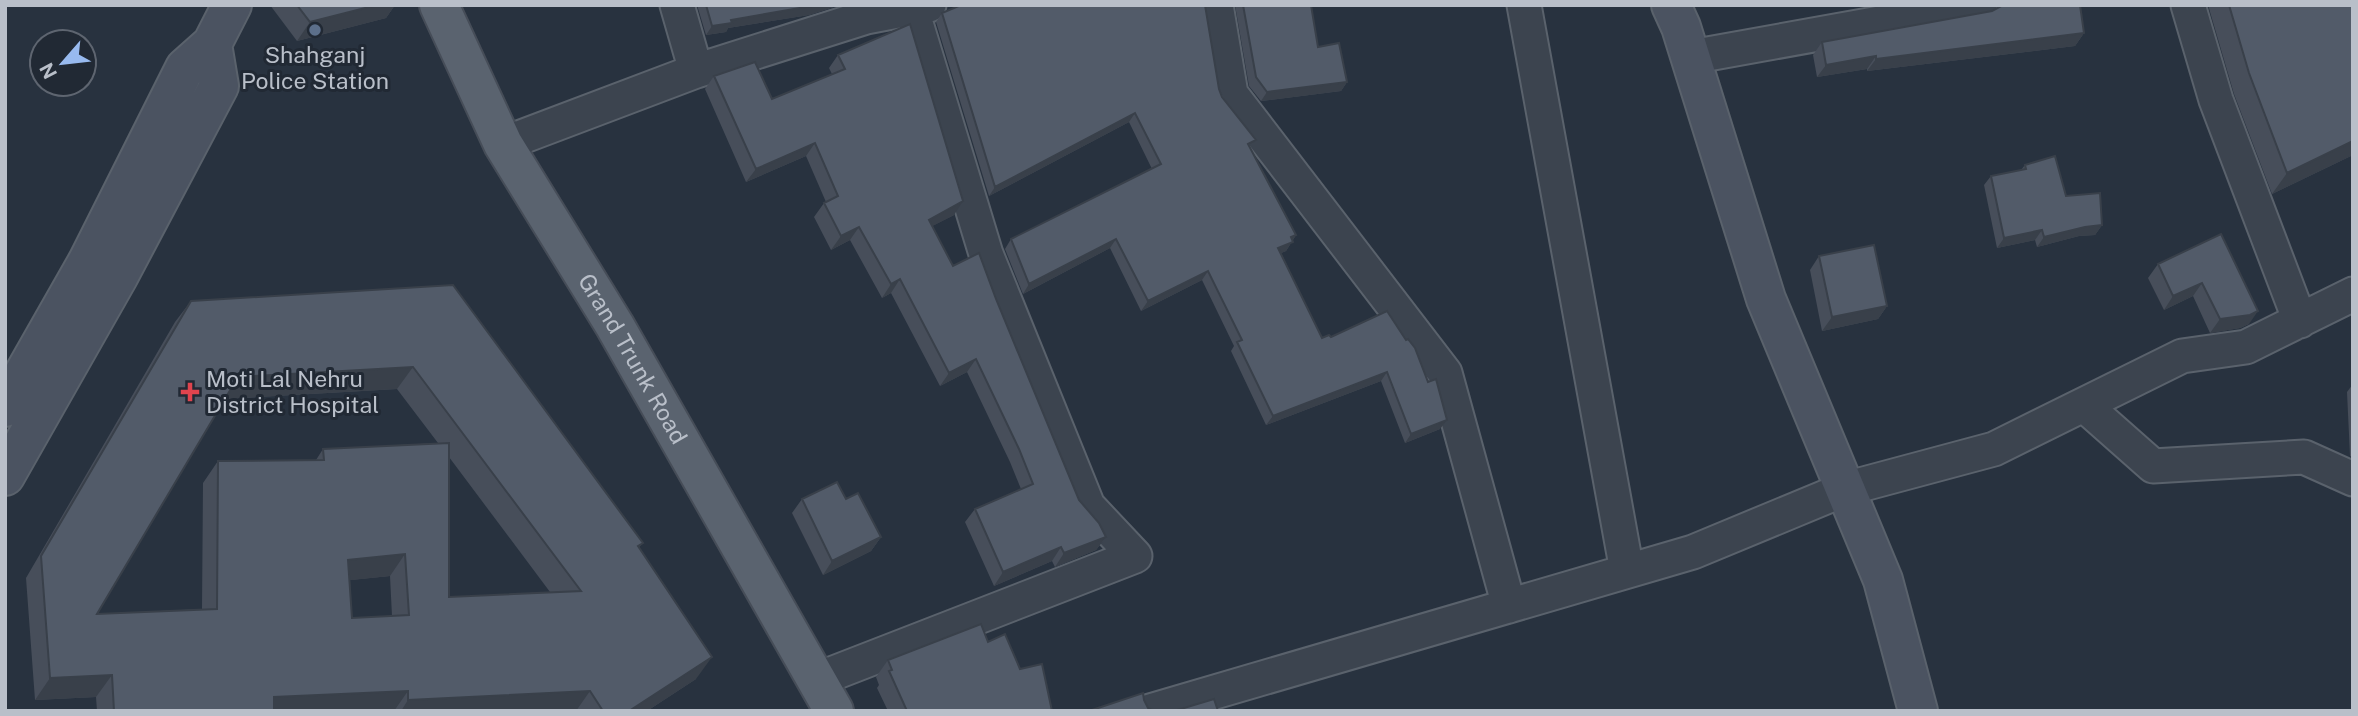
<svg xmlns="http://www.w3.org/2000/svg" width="2358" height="716" font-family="'Public Sans',sans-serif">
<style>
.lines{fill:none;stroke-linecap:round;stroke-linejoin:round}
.street-casing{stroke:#5a626c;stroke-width:37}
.secondary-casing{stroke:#5a626c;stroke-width:42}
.primary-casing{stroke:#464d58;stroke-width:42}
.street{stroke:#3c444f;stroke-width:33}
.secondary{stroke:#4b5361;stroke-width:38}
.primary{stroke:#5a636f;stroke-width:38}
.wall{fill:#474e5a;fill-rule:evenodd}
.shaded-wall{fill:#39404a}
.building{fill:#525b69;stroke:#39404a;stroke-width:2;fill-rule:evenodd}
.service-dot{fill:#5c6f8a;stroke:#212934;stroke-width:2.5}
.health-dot{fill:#e0444e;stroke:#212934;stroke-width:2.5}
.labels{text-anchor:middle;stroke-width:6;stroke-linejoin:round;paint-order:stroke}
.poi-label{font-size:23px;fill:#b9bfc9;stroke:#212934}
.street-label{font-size:23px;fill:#b9bfc9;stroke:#212934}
</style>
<rect width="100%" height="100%" fill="#28323f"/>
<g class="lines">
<g class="street-casing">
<path id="street" d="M 677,5 L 696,71
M 1216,5 L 1231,94 L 1445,373 L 1509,606
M 1524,5 L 1627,571
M 2188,5 L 2216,100 L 2300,321
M 1691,57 L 1980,5
M 503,144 L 696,71 L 866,17 L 929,5
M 2084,405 L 2153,466 L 2304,457 L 2353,479
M 816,680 L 1135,556 L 1088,506 L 986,254 L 912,10
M 1150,711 L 1693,552 L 1845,489 L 1994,449 L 2182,356 L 2246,347 L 2353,294"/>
</g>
<g class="secondary-casing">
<path id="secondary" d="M 1671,5 L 1681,27 L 1766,299 L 1883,580 L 1918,711
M 5,407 L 88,261 L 185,68 L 212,44 L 232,5
M 5,476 L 118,277 L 219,86 L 212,44"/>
</g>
<g class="primary-casing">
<g id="primary">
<path id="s1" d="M 439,5 L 503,144 L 615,326 L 834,711"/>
</g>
</g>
<use href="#street" class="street"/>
<use href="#secondary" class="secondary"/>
<use href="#primary" class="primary"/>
</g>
<path class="wall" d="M 270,5 L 395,5 L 386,18 L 297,41 Z
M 697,5 L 840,5 L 809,15 L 728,28 L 726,32 L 706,35 Z
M 1235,5 L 1311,5 L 1318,47 L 1347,82 L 1341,91 L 1261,101 L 1249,86 Z
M 1999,5 L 2080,5 L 2084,33 L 2075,46 L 1867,71 L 1867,69 L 1817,77 L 1813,55 L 1822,42 L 1992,11 L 1998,8 Z
M 2208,5 L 2353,5 L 2353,155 L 2272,194 L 2234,94 Z
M 942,13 L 1219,89 L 1296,235 L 1286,251 L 1281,253 L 1322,338 L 1331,337 L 1387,311 L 1440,429 L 1405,443 L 1381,381 L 1266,425 L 1231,351 L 1234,346 L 1202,280 L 1141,311 L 1110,248 L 1023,294 L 1005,249 L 1011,239 L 1152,169 L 1129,122 L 989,196 L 936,22 Z
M 838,55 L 954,215 L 932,226 L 953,266 L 996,299 L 1079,500 L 1106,537 L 1096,550 L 1055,567 L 1052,561 L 994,586 L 965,522 L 975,509 L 1021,489 L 1010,462 L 967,372 L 940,386 L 891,293 L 882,298 L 850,240 L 831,250 L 814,217 L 824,203 L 826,202 L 806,156 L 746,182 L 705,89 L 714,76 L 772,99 L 832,74 L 829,68 Z
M 2025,165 L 2066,196 L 2102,225 L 2095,235 L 2079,236 L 2037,247 L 2035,240 L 1997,248 L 1984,185 L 1991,176 L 2021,170 Z
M 2221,234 L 2249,324 L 2240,328 L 2210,333 L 2193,296 L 2164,310 L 2148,278 L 2158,264 Z
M 1819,256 L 1887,306 L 1878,319 L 1822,331 L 1810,270 Z
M 453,285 L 643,543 L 639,547 L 696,679 L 647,711 L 97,711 L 96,697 L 35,700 L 26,578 L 175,322 L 191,301 ZM 397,389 L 438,443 L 323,449 L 316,460 L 218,461 L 203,483 L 202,609 L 97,614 L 225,399 ZM 449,457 L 550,592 L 449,597 ZM 390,576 L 392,616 L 352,618 L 350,580 Z
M 2353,384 L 2353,458 L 2350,456 L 2347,392 Z
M 802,499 L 846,499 L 881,537 L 871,551 L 823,575 L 792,513 Z
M 988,642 L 1020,669 L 1052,711 L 888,711 L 877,688 L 879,685 L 876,677 L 888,660 Z"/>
<path class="shaded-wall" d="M 377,5 L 395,5 L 386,18 L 297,41 L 310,22 Z
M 817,5 L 840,5 L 809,15 L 728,28 L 726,32 L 706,35 L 712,26 L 731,20 Z
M 2084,33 L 2075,46 L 1867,71 L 1876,59 Z
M 1876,56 L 1867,69 L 1817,77 L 1826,65 Z
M 1347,82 L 1341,91 L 1261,101 L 1267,92 Z
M 1135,113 L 1129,122 L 989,196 L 995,187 Z
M 2353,141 L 2353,155 L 2272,194 L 2287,173 Z
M 815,143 L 806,156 L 746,182 L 756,169 Z
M 963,201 L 954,215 L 919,233 L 929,220 Z
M 2102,225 L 2095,235 L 2079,236 L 2037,247 L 2044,237 L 2085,227 Z
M 859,227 L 850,240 L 831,250 L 841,236 Z
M 2042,230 L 2035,240 L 1997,248 L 2004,238 Z
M 1296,235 L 1286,251 L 1272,257 L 1278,248 L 1291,237 Z
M 1116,239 L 1110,248 L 1023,294 L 1029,284 Z
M 1208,271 L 1202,280 L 1141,311 L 1148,301 Z
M 900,279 L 891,293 L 882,298 L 891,284 Z
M 2202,283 L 2193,296 L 2164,310 L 2173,296 Z
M 1887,306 L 1878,319 L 1822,331 L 1832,317 Z
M 2258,311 L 2249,324 L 2240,328 L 2210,333 L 2220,319 Z
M 976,359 L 967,372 L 940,386 L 949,373 Z
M 413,367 L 397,389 L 223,399 L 238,377 Z
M 1387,372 L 1381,381 L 1266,425 L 1273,416 Z
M 1447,420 L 1440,429 L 1405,443 L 1411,434 Z
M 881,537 L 871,551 L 823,575 L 832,561 Z
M 1106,537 L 1096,550 L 1055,567 L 1064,553 Z
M 1061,547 L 1052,561 L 994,586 L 1003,572 Z
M 405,554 L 390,576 L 333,582 L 348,560 Z
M 712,657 L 696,679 L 647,711 L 629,711 Z
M 112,675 L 96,697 L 35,700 L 50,678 Z
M 408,691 L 394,711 L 247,711 L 274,697 Z
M 590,691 L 576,711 L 401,711 L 408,700 Z"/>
<path class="building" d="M 297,5 L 377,5 L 310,22 Z
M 706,5 L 817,5 L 731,20 L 732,23 L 712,26 Z
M 961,5 L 1205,5 L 1219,89 L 1222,97 L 1256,140 L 1248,144 L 1296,235 L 1291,237 L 1293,242 L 1278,248 L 1322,338 L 1329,335 L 1331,337 L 1387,311 L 1406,340 L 1408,339 L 1415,348 L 1428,382 L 1436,379 L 1447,420 L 1411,434 L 1387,372 L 1273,416 L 1237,342 L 1242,340 L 1208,271 L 1148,301 L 1116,239 L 1029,284 L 1011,239 L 1161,164 L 1135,113 L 995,187 L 942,13 Z
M 1243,5 L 1311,5 L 1318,47 L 1339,43 L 1347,82 L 1267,92 L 1256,77 Z
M 2003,5 L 2080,5 L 2084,33 L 1876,59 L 1876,56 L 1826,65 L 1822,42 L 1992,11 Z
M 2229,5 L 2353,5 L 2353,141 L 2287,173 L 2249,73 Z
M 910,24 L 963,201 L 929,220 L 953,266 L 979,253 L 996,299 L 1079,500 L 1099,523 L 1106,537 L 1064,553 L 1061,547 L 1003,572 L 975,509 L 1033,484 L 1019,449 L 976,359 L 949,373 L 900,279 L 891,284 L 859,227 L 841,236 L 824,203 L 838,196 L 815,143 L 756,169 L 714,76 L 755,62 L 772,99 L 845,69 L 838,55 Z
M 2055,156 L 2066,196 L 2100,193 L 2102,225 L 2085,227 L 2044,237 L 2042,230 L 2004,238 L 1991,176 L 2026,169 L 2025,165 Z
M 2221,234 L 2258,311 L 2250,315 L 2220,319 L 2202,283 L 2173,296 L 2158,264 Z
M 1874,245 L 1887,306 L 1832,317 L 1819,256 Z
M 453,285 L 643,543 L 638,546 L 712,657 L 629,711 L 603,711 L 590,691 L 408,700 L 408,691 L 274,697 L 274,710 L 247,711 L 114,711 L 112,675 L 50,678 L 41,556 L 191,301 ZM 413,367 L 581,591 L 449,597 L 449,443 L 323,449 L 324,460 L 218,461 L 217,609 L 97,614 L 238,377 ZM 405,554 L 409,615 L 352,618 L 348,560 Z
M 837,482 L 846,499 L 858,493 L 881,537 L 832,561 L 802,499 Z
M 981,624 L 988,642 L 1005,634 L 1020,669 L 1042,664 L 1052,711 L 907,711 L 889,671 L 892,670 L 888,660 Z
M 1143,693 L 1144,700 L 1148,708 L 1154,711 L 1089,711 Z
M 1214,699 L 1218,711 L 1174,711 Z"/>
<circle class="service-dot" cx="315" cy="30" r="7"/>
<path class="health-dot" d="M186.5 381.5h7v7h7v7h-7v7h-7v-7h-7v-7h7z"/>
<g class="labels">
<g class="poi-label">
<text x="315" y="63">Shahganj<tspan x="315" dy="26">Police Station</tspan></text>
<text x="206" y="387" text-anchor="start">Moti Lal Nehru<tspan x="206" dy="26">District Hospital</tspan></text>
</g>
<g class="street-label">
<text dy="8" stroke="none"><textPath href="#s1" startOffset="404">Grand Trunk Road</textPath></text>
</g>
</g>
<rect width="2358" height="716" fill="none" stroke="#b9bfc9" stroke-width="14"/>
<g transform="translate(63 63) rotate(242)"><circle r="33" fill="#212934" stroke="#5e6570" stroke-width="2"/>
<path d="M0-5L12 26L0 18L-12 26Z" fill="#98baef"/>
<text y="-10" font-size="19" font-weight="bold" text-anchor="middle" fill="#b9bfc9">N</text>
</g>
</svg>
